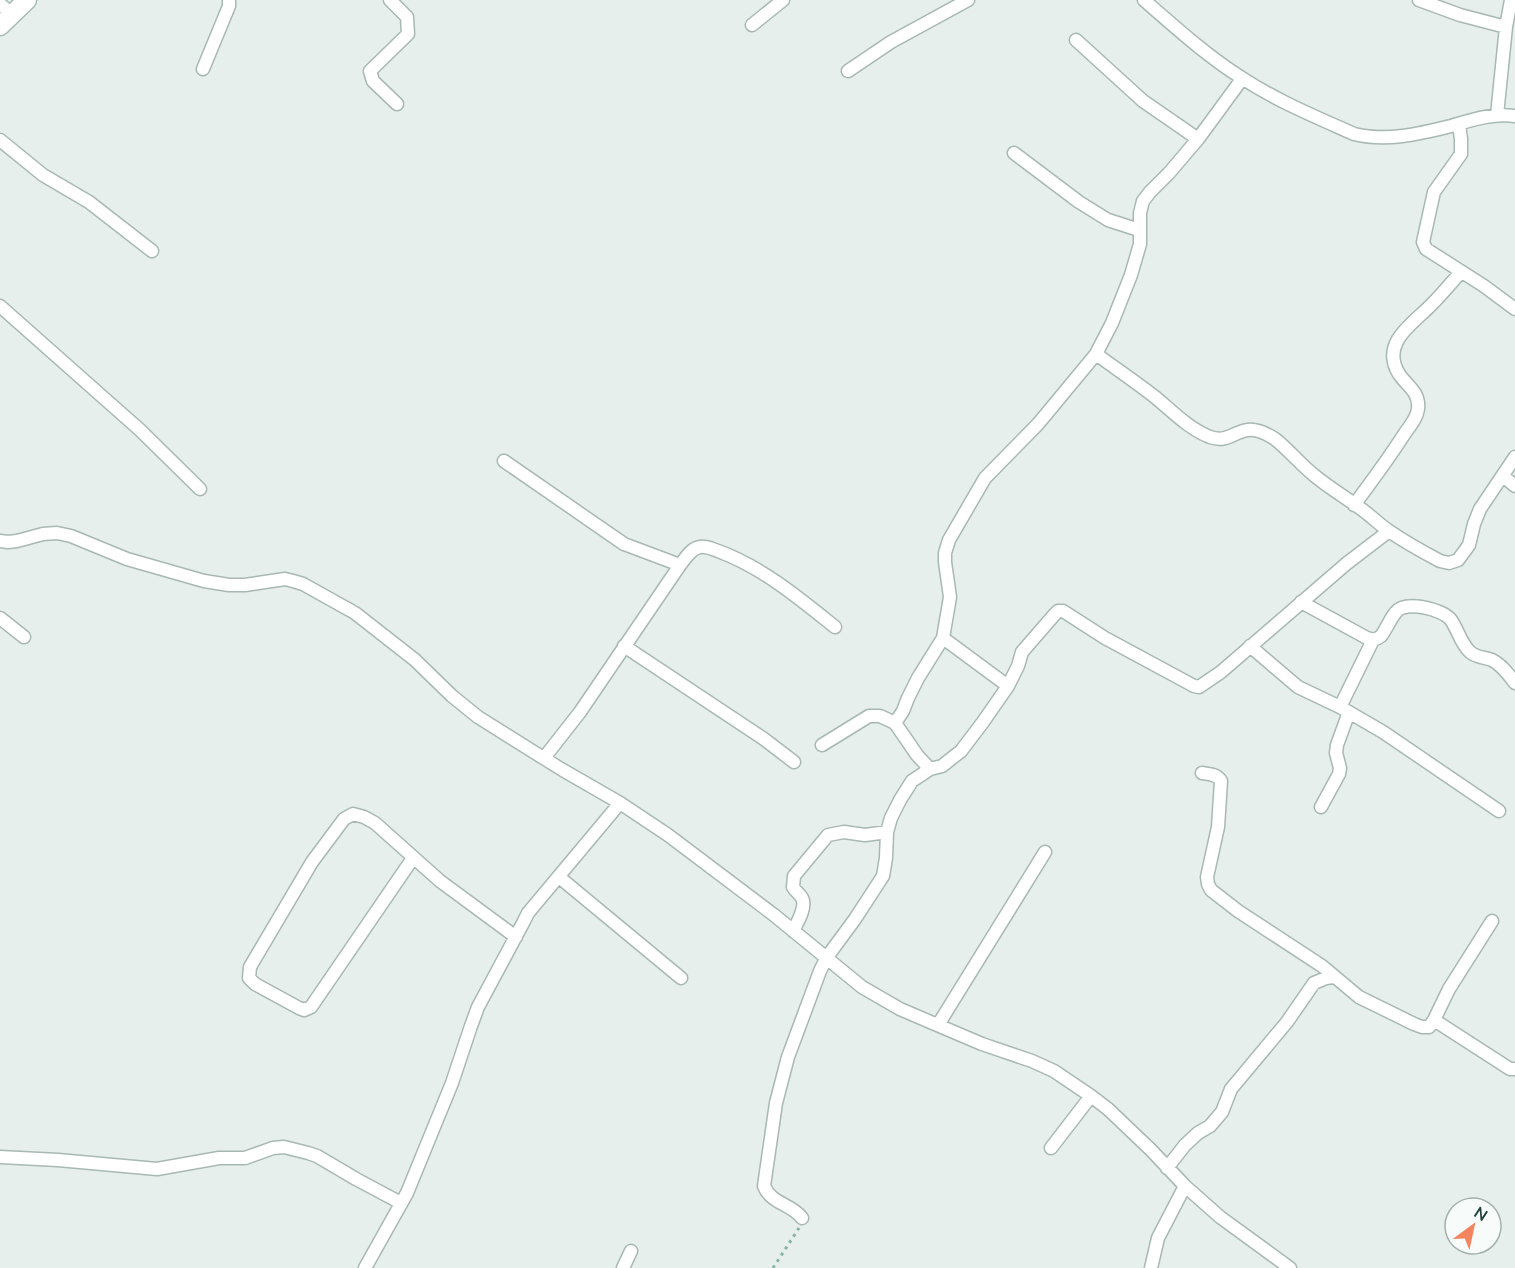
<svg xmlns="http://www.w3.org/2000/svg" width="1515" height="1268" font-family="Mulish,sans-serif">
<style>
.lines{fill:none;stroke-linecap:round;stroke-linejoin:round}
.minor-casing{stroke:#a8b8b2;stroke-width:15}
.secondary-casing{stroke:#a4bbb3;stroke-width:21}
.path{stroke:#86b3a5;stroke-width:3;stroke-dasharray:3 4.5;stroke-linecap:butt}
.minor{stroke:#fff;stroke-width:12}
.secondary{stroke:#fff;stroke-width:18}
</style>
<rect width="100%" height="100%" fill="#e6efeb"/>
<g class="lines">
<g class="minor-casing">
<path id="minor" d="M 390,0 L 407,17 L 408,34 L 370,71 L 373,81 L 397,104
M 1144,0 C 1175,27 1207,56 1242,78 C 1277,101 1316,117 1354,134 C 1386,142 1419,134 1451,126 C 1472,120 1492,113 1515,116
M 1419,0 L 1460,15 L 1506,27
M 0,4 L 12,14
M 752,25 L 783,0
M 1076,40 L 1143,101 L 1198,139
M 203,69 L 229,6 L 229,0
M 848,71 L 891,42 L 968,0
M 1497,115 L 1506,27 L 1511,0
M 1459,124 L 1461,139 L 1461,154 L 1434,192 L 1423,242 L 1426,249 L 1484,286 L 1515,309
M 0,140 L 43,175 L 89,202 L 152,251
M 1014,153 L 1079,202 L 1108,220 L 1139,230
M 0,306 L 140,430 L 200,489
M 1096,354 C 1115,368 1136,382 1155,397 C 1172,411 1189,429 1210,437 C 1236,446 1239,415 1275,439 C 1289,450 1301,465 1315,476 C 1331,489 1348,499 1364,511 C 1372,517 1380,525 1389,531 C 1405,542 1423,552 1440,561 L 1449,563 L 1458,560 L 1469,545 L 1474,524 L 1480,509 L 1515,457
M 504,461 L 624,544 L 680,565
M 1503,476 L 1515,486
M 1354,505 C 1372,481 1389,458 1405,433 C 1410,426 1417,418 1418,409 C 1420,392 1407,386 1399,374 C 1381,345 1409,326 1427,309 C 1439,298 1450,284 1461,272
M 0,541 L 8,542 L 17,541 L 43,534 L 57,533 L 71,536 L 127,559 L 204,581 L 229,585 L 245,585 L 285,579 L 293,581 L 303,584 L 355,613 L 415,660 L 452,696 L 478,717 L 561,769 L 620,803 L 668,835 L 774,915 L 862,987 L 900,1009 L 914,1015 L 982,1044 L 1032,1061 L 1054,1071 L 1091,1096 L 1108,1109 L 1151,1150 L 1185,1186 L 1220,1217 L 1290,1268
M 1301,602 L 1367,638 C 1373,640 1376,640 1381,636 C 1387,628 1390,619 1396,612 C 1405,600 1443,609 1451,620 C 1458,630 1461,644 1470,652 C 1477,658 1485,657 1492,660 C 1502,665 1509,675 1515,683
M 0,618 L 24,637
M 943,638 L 1008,686
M 624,646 L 764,739 L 794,762
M 1250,646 L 1298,687 L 1340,707 L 1383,732 L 1499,811
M 1340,707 L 1373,640
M 895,723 L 917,755 L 930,769
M 822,745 L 869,716 L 880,716 L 895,723 L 903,711 L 908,698 L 918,678 L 943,638 L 950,597 L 945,562 L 945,553 L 949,540 L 985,478 L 1038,424 L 1096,354 L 1112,323 L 1131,275 L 1140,244 L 1140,213 L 1143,201 L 1150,192 L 1169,173 L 1198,139 L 1242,79
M 544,758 L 580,712 L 680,565 C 685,559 691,548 700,547 C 706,546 712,549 718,551 C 762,567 799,598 835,627
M 1202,773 C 1209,774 1217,774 1221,781 L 1218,827 L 1207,877 L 1208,884 L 1211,890 L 1238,911 L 1322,966 L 1359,997 L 1414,1024 L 1422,1027 L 1429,1027 L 1434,1020 L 1510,1069 L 1515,1069
M 1321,807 L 1339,774 L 1340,768 L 1336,753 L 1337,745 L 1349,712
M 413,858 L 311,1007 L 304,1010 L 299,1008 L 255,984 L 249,978 L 250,967 L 312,862 L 344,819 L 353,814 L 364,817 L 375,823 L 440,881 L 516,937
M 559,877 L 681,978
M 793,931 C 797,923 807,907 802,898 C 800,894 795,891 793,887 L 794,876 L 828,835 L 844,832 L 865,835 L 887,832
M 1434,1020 L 1449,989 L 1492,921
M 938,1025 L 1045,852
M 1051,1148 L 1091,1096
M 0,1157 L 58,1160 L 157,1169 L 219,1158 L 245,1158 L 273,1148 L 284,1147 L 308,1153 L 317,1156 L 356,1179 L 401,1203
M 1167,1168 L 1185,1145 L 1198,1133 L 1210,1126 L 1222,1112 L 1231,1089 L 1287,1022 L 1314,983 L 1326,978 L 1334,977
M 802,1218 C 792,1204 771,1204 764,1186 L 776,1103 L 788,1057 L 820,971 L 827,957 L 855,919 L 883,876 L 886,858 L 887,832 L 891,818 L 900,800 L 912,781 L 930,769 L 942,766 L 961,751 L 983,722 L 1008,686 L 1018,666 L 1022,652 L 1055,614 L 1058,611 L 1063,611 L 1105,638 L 1194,686 L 1199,687 L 1221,672 L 1346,564 L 1389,531
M 365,1268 L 407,1193 L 452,1083 L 471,1026 L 478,1007 L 523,923 L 528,913 L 620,803
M 623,1268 L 631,1251
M 1151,1268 L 1158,1238 L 1185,1186"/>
</g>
<g class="secondary-casing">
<path id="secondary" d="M 0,26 L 27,0"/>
</g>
<path class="path" d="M 773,1268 L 799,1228"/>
<use href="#minor" class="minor"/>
<use href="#secondary" class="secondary"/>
</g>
<g transform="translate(1473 1226) rotate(33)"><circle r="28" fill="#f7fbf9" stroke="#a3b1ad" stroke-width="1.5"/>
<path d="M0-4.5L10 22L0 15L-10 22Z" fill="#f4845f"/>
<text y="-9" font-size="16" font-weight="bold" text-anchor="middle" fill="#24423a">N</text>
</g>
</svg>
